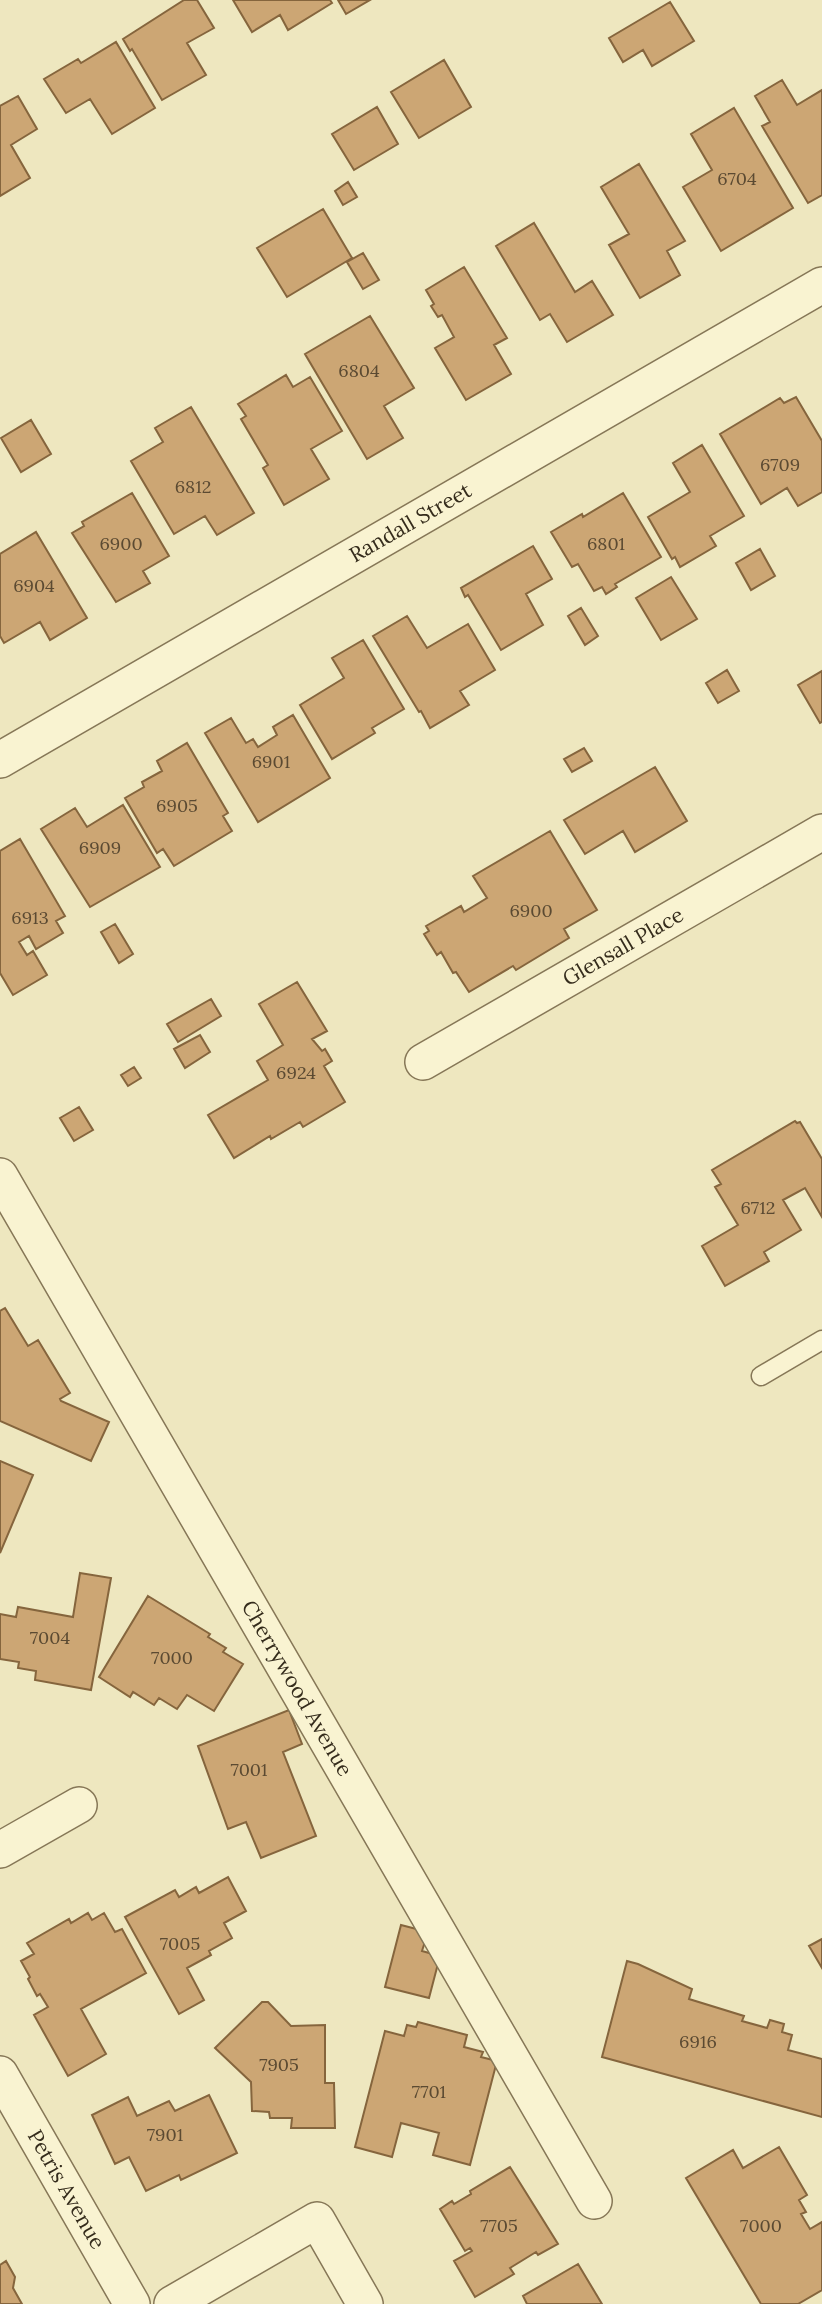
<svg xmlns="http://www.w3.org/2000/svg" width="822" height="2304" font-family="Lora,serif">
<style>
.building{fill:#cca674;stroke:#85653d;stroke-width:2}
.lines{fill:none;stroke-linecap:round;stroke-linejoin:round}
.service-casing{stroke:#867757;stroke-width:21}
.minor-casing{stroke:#867757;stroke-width:38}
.service{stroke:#f9f3d1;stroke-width:18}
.minor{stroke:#f9f3d1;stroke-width:35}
.labels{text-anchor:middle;stroke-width:5;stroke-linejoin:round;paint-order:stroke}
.number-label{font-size:18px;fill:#5b4a32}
.street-label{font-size:21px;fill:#352c1c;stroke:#f5f0ce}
</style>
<rect width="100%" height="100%" fill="#eee7bf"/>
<path class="building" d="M 184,0 L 197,0 L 214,28 L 187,43 L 206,75 L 162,100 L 132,49 L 130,51 L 123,39 Z
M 233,0 L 330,0 L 332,3 L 288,30 L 280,15 L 252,32 Z
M 338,0 L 370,0 L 346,14 Z
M 670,2 L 694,41 L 652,66 L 643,50 L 623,62 L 609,38 Z
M 116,42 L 155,108 L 112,134 L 90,99 L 66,113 L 44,79 L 78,59 L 81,63 Z
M 444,60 L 471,107 L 419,138 L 391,92 Z
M 782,80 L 797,105 L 822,90 L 822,195 L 808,203 L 762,126 L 770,122 L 755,96 Z
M 18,96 L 37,129 L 11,145 L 30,178 L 0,196 L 0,106 Z
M 377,107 L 398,144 L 354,170 L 332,134 Z
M 734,108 L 793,208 L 721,251 L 683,187 L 712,170 L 691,134 Z
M 639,164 L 685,241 L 667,251 L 680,275 L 640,298 L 609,245 L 629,234 L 601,187 Z
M 348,182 L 357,197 L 343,205 L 335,191 Z
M 323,209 L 352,258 L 287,297 L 257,248 Z
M 534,223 L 575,292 L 592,281 L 613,315 L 567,342 L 550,314 L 540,320 L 496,246 Z
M 363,253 L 379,280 L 363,289 L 347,262 Z
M 464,267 L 507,338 L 494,345 L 511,374 L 466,400 L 435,348 L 454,337 L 442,315 L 438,317 L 431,306 L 434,304 L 426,290 Z
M 370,316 L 414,388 L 384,406 L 403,438 L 367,459 L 305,354 Z
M 286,375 L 293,387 L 310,377 L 342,431 L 311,449 L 329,479 L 284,505 L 263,468 L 268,465 L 241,419 L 246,416 L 238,404 Z
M 796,397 L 822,441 L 822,492 L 798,506 L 787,488 L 761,504 L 720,434 L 780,398 L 784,403 Z
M 191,407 L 254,513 L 217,535 L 205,516 L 174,534 L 131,461 L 163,442 L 155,428 Z
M 31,420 L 51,454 L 21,472 L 1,438 Z
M 702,445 L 744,516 L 710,536 L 716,546 L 680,567 L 675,557 L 672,559 L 648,517 L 690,492 L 673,463 Z
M 132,493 L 169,556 L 143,571 L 150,583 L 116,602 L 72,533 L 84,526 L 82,522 Z
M 623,493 L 661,557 L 615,584 L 617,587 L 606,594 L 602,587 L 594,591 L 578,564 L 572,567 L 551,532 L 582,514 L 583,517 Z
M 36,532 L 87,618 L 50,640 L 40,622 L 4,643 L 0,636 L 0,554 Z
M 533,546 L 552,579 L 526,594 L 543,625 L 501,650 L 468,595 L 465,597 L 461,588 Z
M 760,549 L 775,576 L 751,590 L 736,563 Z
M 671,577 L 697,619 L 661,640 L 636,598 Z
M 581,608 L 598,636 L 585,645 L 568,616 Z
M 407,616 L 427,648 L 468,624 L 495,670 L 460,691 L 469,705 L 430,728 L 421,711 L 419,712 L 373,636 Z
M 363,640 L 404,709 L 372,728 L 375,733 L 332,759 L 300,705 L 344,678 L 332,658 Z
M 727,670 L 739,691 L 718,703 L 706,683 Z
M 822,671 L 822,722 L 820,723 L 798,685 Z
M 293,715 L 330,778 L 258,822 L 205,733 L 231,718 L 246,743 L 253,739 L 258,747 L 277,735 L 273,727 Z
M 187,743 L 228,813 L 223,816 L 232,831 L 174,866 L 163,849 L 157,853 L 125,798 L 144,787 L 142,782 L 162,771 L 157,761 Z
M 584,748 L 592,761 L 572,772 L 564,759 Z
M 655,767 L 687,821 L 635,852 L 623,831 L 585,854 L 564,820 Z
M 123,805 L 160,867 L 90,907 L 41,829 L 75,808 L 87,827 Z
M 550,831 L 597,910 L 564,929 L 569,938 L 516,970 L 513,966 L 469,992 L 456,972 L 453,973 L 441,952 L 437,955 L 424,934 L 429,931 L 426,926 L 461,906 L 464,912 L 487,898 L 473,876 Z
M 20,839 L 65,916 L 56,921 L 63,933 L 36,949 L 29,936 L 19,942 L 27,955 L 33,951 L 47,975 L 13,995 L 0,973 L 0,851 Z
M 115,924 L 133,954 L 119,963 L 101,932 Z
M 297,982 L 327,1031 L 312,1039 L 322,1051 L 325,1049 L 332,1061 L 324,1066 L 345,1102 L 303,1127 L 300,1122 L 271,1139 L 270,1136 L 234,1158 L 208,1115 L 268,1080 L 257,1061 L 283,1045 L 259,1004 Z
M 211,999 L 221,1016 L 178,1042 L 167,1024 Z
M 200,1035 L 210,1052 L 185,1068 L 174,1049 Z
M 134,1067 L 141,1078 L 128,1086 L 121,1075 Z
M 79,1107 L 93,1130 L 74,1141 L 60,1118 Z
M 795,1121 L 797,1123 L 800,1122 L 822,1159 L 822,1217 L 805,1188 L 783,1200 L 801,1230 L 764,1252 L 769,1261 L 725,1286 L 702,1246 L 738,1225 L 715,1187 L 721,1184 L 712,1170 Z
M 5,1308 L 28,1346 L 38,1340 L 70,1393 L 60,1399 L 61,1401 L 109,1422 L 91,1461 L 0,1421 L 0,1311 Z
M 0,1461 L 33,1475 L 0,1553 Z
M 80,1573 L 111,1578 L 91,1690 L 35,1680 L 36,1671 L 18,1668 L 19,1662 L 0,1659 L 0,1614 L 16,1617 L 18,1607 L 73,1617 Z
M 148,1596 L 210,1634 L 208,1637 L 226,1648 L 223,1652 L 243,1664 L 214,1711 L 187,1695 L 177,1709 L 159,1698 L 154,1705 L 133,1692 L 130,1697 L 99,1677 Z
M 289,1710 L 302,1744 L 283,1752 L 316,1836 L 261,1858 L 246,1822 L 228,1829 L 198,1746 Z
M 228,1877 L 246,1911 L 224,1923 L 232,1938 L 209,1951 L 211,1955 L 187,1968 L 204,2000 L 179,2014 L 125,1917 L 175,1890 L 179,1897 L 196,1887 L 199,1893 Z
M 88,1913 L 92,1920 L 104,1913 L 115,1932 L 122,1929 L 146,1973 L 81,2009 L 106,2054 L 68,2076 L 34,2015 L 48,2007 L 40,1994 L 37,1996 L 28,1979 L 30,1977 L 21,1961 L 34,1954 L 27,1943 L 69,1919 L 71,1923 Z
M 401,1925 L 428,1932 L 422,1951 L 440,1956 L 429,1998 L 385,1987 Z
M 822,1939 L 822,1968 L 809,1946 Z
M 627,1961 L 638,1964 L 692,1989 L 689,1999 L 744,2016 L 742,2021 L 767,2028 L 770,2020 L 784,2024 L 782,2032 L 792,2035 L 788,2050 L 822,2059 L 822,2117 L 602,2057 Z
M 262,2002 L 268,2002 L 291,2026 L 325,2025 L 325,2083 L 334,2083 L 335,2128 L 291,2128 L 292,2118 L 270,2118 L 269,2112 L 252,2111 L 251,2082 L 215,2048 Z
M 418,2022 L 467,2035 L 464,2047 L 483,2052 L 481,2057 L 497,2061 L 470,2165 L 433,2155 L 439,2133 L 401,2123 L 392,2157 L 355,2147 L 385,2031 L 404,2036 L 407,2025 L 416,2027 Z
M 209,2095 L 237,2153 L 181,2180 L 179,2175 L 146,2191 L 129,2157 L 115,2164 L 92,2115 L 128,2097 L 137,2116 L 169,2101 L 175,2111 Z
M 779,2147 L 807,2195 L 799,2200 L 806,2212 L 801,2214 L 810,2229 L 822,2222 L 822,2290 L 798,2304 L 761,2304 L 686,2178 L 733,2150 L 743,2168 Z
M 510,2167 L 558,2244 L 538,2255 L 536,2252 L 510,2268 L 514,2274 L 475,2297 L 454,2261 L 472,2251 L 470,2248 L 465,2251 L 440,2209 L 452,2201 L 454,2204 L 471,2194 L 470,2191 Z
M 6,2261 L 15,2277 L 13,2288 L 22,2304 L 0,2304 L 0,2265 Z
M 578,2264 L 602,2304 L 527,2304 L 523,2296 Z"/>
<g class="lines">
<g class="service-casing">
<path id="service" d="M 761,1376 L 822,1340"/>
</g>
<g class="minor-casing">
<g id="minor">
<path id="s1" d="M 0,760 L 822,285"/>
<path id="s2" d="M 423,1062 L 822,832"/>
<path id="s3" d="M 0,1176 L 594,2201"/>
<path d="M 0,1850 L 79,1805"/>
<path id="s4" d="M 0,2074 L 132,2304"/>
<path d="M 172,2304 L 317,2220 L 365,2304"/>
</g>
</g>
<use href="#service" class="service"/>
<use href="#minor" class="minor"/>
</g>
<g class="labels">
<g class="number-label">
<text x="737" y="185">6704</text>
<text x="359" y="377">6804</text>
<text x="780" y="471">6709</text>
<text x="193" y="493">6812</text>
<text x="121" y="550">6900</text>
<text x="606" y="550">6801</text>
<text x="34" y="592">6904</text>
<text x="271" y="768">6901</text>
<text x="177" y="812">6905</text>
<text x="100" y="854">6909</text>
<text x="531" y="917">6900</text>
<text x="30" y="924">6913</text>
<text x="296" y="1079">6924</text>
<text x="758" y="1214">6712</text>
<text x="50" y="1644">7004</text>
<text x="172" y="1664">7000</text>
<text x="249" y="1776">7001</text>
<text x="180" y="1950">7005</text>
<text x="698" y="2048">6916</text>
<text x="279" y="2071">7905</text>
<text x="429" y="2098">7701</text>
<text x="165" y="2141">7901</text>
<text x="499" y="2232">7705</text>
<text x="761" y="2232">7000</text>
</g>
<g class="street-label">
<text dy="7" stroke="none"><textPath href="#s1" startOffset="474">Randall Street</textPath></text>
<text dy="7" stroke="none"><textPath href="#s2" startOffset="231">Glensall Place</textPath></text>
<text dy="7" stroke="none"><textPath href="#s3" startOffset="592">Cherrywood Avenue</textPath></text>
<text dy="7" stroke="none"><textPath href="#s4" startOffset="133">Petris Avenue</textPath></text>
</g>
</g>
</svg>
